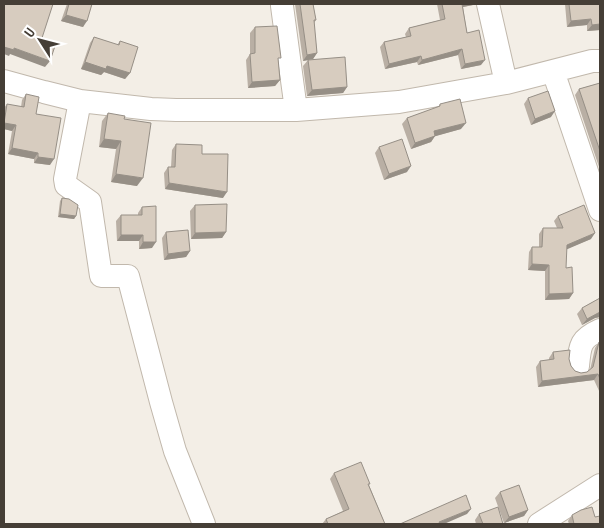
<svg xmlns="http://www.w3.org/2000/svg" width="604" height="528" font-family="'PT Sans Narrow',sans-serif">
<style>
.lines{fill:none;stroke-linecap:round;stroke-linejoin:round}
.minor-casing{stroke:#c1b8ac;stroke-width:24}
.minor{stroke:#fff;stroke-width:22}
.wall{fill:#b9afa4}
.shaded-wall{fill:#968f86}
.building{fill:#d7ccbf;stroke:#968f86}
</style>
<rect width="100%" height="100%" fill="#f3eee6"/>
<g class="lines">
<g class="minor-casing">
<path id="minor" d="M 488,4 L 506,83
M 282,6 L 296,110
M 553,71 L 600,210
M 4,81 L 44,92 L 80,101 L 151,109 L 176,110 L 296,110 L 399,102 L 506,83 L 592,61 L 600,61
M 80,101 L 65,179 L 66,185 L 90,202 L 101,276 L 128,276 L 161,402 L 175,451 L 204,524
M 578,366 C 580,345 580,339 600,330
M 539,524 L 600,485"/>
</g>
<use href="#minor" class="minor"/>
</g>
<path class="wall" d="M 67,4 L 92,4 L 83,27 L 61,21 Z
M 295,4 L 313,4 L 316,20 L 314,23 L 317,53 L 313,59 L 303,61 Z
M 437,4 L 473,4 L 473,5 L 463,7 L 467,33 L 481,65 L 461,69 L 458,55 L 418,65 L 417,62 L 385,69 L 380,47 L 384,42 L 406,37 L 405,34 L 409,28 L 440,20 Z
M 565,4 L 600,4 L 600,30 L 587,31 L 587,25 L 567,27 Z
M 255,27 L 278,61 L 280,80 L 275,86 L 248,88 L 246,60 L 250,54 L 250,33 Z
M 94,37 L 117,45 L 120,41 L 130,73 L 125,79 L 104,72 L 101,75 L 81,69 L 90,43 Z
M 308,60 L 347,87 L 343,93 L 307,96 L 303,66 Z
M 600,83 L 600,170 L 575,95 L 579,89 Z
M 26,94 L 36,114 L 50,165 L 34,163 L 34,159 L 8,154 L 12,131 L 4,129 L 4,108 L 7,104 L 21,107 L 22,100 Z
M 528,98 L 551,117 L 531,125 L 524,104 Z
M 440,104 L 461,129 L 435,136 L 431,142 L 411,149 L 402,124 L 407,118 L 438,107 Z
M 108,113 L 124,119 L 137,186 L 111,182 L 116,149 L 99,147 L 102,121 Z
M 176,144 L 202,154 L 223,198 L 165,189 L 164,173 L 168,167 L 171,167 L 172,150 Z
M 379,147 L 407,172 L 384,180 L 375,153 Z
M 62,198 L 76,216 L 74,219 L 58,217 L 60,201 Z
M 195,205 L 226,232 L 222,238 L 191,239 L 190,211 Z
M 142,207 L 152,248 L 139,249 L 139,241 L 117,241 L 116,221 L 121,215 L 138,215 L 138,213 Z
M 558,216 L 591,239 L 566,249 L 566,268 L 573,293 L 569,299 L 545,300 L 545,271 L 528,270 L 529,252 L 532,247 L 539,247 L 539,234 L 543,228 L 557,228 L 554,221 Z
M 166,232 L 190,251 L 186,257 L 164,260 L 162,238 Z
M 600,298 L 600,317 L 595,318 L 582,325 L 577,314 L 582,308 Z
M 599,342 L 600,342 L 600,393 L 594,380 L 538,387 L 536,367 L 540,361 L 549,360 L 549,358 L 553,352 L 569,359 L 571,366 L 575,371 L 581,373 L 587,372 L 590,370 L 595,348 Z
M 334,473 L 369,485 L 385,524 L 322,524 L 326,519 L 343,511 L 330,479 Z
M 500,492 L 528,510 L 524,516 L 504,523 L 495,498 Z
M 479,514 L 503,524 L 476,524 L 475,520 Z
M 572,515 L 595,517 L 600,524 L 569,524 L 568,521 Z"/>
<path class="shaded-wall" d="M 461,4 L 473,4 L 473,5 L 458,8 Z
M 66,15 L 87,21 L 83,27 L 61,21 Z
M 591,19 L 587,25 L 567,27 L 571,21 Z
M 600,24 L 600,30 L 587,31 L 592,25 Z
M 4,47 L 14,48 L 50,61 L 45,67 L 10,54 L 9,56 L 4,54 Z
M 462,49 L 458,55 L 418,65 L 422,60 Z
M 317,53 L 313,59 L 303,61 L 307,55 Z
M 421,56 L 417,62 L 385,69 L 389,64 Z
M 485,60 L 481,65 L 461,69 L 465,64 Z
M 85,62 L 107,66 L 130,73 L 125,79 L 104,72 L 101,75 L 81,69 Z
M 280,80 L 275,86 L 248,88 L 252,82 Z
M 347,87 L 343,93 L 307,96 L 312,90 Z
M 555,111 L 551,117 L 531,125 L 535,119 Z
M 4,123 L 16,125 L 12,131 L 4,129 Z
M 466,123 L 461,129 L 429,138 L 434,131 Z
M 435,136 L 431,142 L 411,149 L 415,143 Z
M 104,139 L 121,141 L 116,149 L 99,147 Z
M 12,148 L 38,153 L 34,159 L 8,154 Z
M 38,157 L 54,159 L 50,165 L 34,163 Z
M 411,166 L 407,172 L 384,180 L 389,174 Z
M 116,174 L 143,178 L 137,186 L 111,182 Z
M 169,183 L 227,192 L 223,198 L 165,189 Z
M 60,214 L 76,216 L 74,219 L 58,217 Z
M 226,232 L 222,238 L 191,239 L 195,233 Z
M 595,233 L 591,239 L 563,251 L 567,245 Z
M 121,235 L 143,235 L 139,241 L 117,241 Z
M 143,242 L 156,242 L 152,248 L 139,249 Z
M 190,251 L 186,257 L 164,260 L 168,254 Z
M 532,264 L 549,265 L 545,271 L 528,270 Z
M 573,293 L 569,299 L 545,300 L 549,294 Z
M 600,312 L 600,317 L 595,318 L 582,325 L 587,319 Z
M 598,374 L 594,380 L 538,387 L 542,381 Z
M 471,509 L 467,514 L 444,524 L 438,524 L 439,522 Z
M 528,510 L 524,516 L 504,523 L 509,517 Z"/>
<path class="building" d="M 4,4 L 53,4 L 41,41 L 55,46 L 50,61 L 14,48 L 14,50 L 4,47 Z
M 69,4 L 92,4 L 87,21 L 66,15 Z
M 300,4 L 313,4 L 316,20 L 314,20 L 317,53 L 307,55 Z
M 442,4 L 462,4 L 467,33 L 479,30 L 485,60 L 465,64 L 462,49 L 422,60 L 421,56 L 389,64 L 384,42 L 411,36 L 409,28 L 445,19 Z
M 569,4 L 600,4 L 600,24 L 592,25 L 591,19 L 571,21 Z
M 277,26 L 281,58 L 278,58 L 280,80 L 252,82 L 250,54 L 255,53 L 255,27 Z
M 94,37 L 119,45 L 120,41 L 138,47 L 130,73 L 107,66 L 106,69 L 85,62 Z
M 345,57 L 347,87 L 312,90 L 308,60 Z
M 600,83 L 600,151 L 579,89 Z
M 548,91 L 555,111 L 535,119 L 528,98 Z
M 26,94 L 39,97 L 36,114 L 61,118 L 54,159 L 38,157 L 38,153 L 12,148 L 16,125 L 4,123 L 7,104 L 24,107 Z
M 460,99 L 466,123 L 434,131 L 435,136 L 415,143 L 407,118 L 440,106 L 440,104 Z
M 108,113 L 125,116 L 124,119 L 151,123 L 143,178 L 116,174 L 121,141 L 104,139 Z
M 402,139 L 411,166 L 389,174 L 379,147 Z
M 176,144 L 202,145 L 202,154 L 228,154 L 227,192 L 169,183 L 168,167 L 175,167 Z
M 62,198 L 69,199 L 78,205 L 76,216 L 60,214 Z
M 227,204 L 226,232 L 195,233 L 195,205 Z
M 584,205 L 595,233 L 567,245 L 566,268 L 572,267 L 573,293 L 549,294 L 549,265 L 532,264 L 532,247 L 542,247 L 543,228 L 563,228 L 558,216 Z
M 156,206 L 156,242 L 143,242 L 143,235 L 121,235 L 121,215 L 142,215 L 142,207 Z
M 188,230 L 190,251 L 168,254 L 166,232 Z
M 600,298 L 600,312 L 587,319 L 582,308 Z
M 599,342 L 600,342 L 600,379 L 598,374 L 542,381 L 540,361 L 554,359 L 553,352 L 570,350 L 569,359 L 571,366 L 575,371 L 581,373 L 587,372 L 593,367 Z
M 361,462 L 370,484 L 368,484 L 385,524 L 328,524 L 326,519 L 349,509 L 334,473 Z
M 519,485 L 528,510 L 509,517 L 500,492 Z
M 466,495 L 471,509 L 439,522 L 440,524 L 400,524 Z
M 498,507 L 503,524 L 483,524 L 479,514 Z
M 592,507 L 595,517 L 600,516 L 600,524 L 574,524 L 572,515 L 581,510 Z"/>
<rect width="604" height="528" fill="none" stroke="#453e36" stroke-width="10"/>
<g transform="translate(40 40) rotate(306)" stroke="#ffffff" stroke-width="4" paint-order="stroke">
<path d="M0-4L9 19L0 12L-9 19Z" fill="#453e36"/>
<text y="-8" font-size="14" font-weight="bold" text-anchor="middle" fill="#453e36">U</text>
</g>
</svg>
